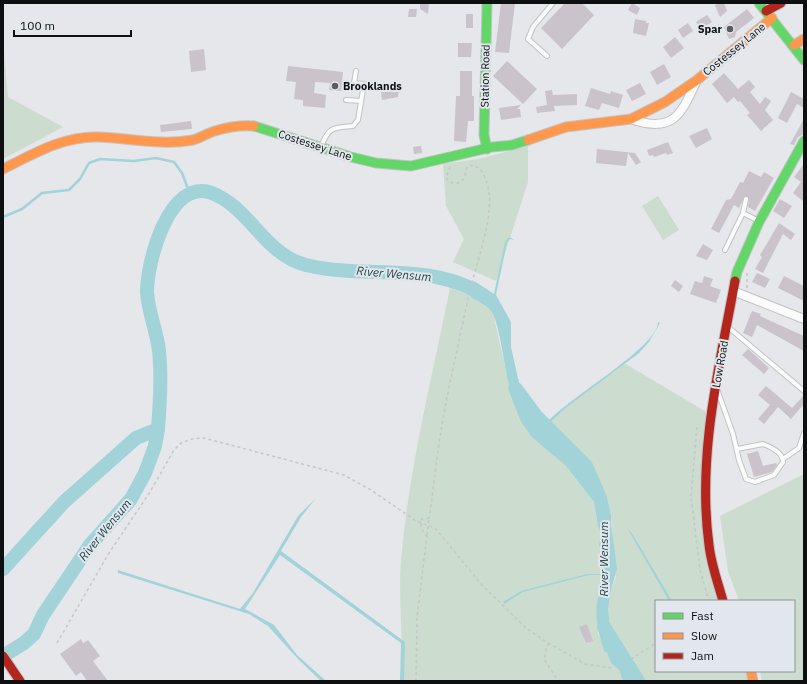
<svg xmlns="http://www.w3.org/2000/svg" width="807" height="684" font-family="'IBM Plex Sans',sans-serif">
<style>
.green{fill:#ccdcce}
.water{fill:#a1d3d9}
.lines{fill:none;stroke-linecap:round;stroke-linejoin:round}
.stream{stroke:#a1d3d9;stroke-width:2.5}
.river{stroke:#a1d3d9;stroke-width:14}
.building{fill:#cac3cc}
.lane-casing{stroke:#c1c3c5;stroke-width:6}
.street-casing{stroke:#c1c3c5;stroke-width:10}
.fast-casing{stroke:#c1c3c5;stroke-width:11}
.slow-casing{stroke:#c1c3c5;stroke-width:11}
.jam-casing{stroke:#c1c3c5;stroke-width:11}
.path{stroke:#c6c6c8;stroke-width:1.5;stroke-dasharray:3 3;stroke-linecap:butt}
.lane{stroke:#fbfbfc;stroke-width:4}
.street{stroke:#fbfbfc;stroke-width:8}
.fast{stroke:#63d668;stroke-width:9}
.slow{stroke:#ff974d;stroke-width:9}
.jam{stroke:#b3261e;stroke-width:9}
.path-bridge{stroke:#c6c6c8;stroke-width:1.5;stroke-dasharray:3 3;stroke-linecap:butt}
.poi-dot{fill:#595b5d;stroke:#e2e7ed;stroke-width:1.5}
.labels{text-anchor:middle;stroke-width:4;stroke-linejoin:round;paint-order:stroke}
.poi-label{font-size:11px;font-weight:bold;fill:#0e0f11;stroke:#e2e7ed;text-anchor:end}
.street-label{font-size:11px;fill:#0e0f11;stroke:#e2e7ed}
.water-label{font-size:12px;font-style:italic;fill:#1c3e42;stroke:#e2e7ed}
</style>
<rect width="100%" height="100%" fill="#e5e7ea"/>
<path class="green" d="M 3,41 L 8,97 L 63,127 L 3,159 Z
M 528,146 L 528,182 L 496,281 L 453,262 L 464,239 L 446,206 L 443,164 L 478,159 Z
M 658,196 L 679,230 L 663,240 L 642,206 Z
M 450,288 L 492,304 L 491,310 L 493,313 L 509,384 L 508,389 L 521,422 L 566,466 L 594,502 L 598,526 L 601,532 L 599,545 L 605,568 L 603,584 L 597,602 L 598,633 L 611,663 L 619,670 L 623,681 L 401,681 C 404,641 398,600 401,560 C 409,468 432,378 450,288 Z
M 624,363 L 708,413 L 700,483 L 719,601 L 656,601 L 656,671 L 746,671 L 748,681 L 639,681 L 632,667 L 612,640 L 608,610 L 611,590 L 616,577 L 611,515 L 607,497 L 584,465 L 566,451 L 544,428 L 567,407 Z
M 804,474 L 804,681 L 762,681 L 760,671 L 794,671 L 794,601 L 739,601 L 728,571 L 720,516 Z"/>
<path class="water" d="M 509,237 L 515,240 L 510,239 L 507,242 L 496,295 L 511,322 L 511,347 L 520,387 L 532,416 L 541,426 L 544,426 C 562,401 658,348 658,322 L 660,323 L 649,342 L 639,353 L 567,407 L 544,428 L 566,451 L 584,465 L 598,485 L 607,497 L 611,515 L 611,523 L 617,569 L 611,590 L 608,610 L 612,640 L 632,667 L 639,681 L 623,681 L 619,670 L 611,663 L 607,653 L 604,651 C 599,635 595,619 597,602 C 599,593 603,584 604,575 L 589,575 L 523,592 L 504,604 L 503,602 L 521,591 L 587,574 L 604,574 L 603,557 L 599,545 L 601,533 L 598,526 L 594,502 L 566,466 L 532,437 L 521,422 L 508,389 L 509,384 C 504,368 500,323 491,311 C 486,304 478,301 471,297 L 474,281 L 494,294 L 505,242 Z
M 316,498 L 301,517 L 281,551 L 405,642 L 404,681 L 400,681 L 401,643 L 280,555 L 245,609 L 274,625 L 297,655 L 326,681 L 321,681 L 299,660 L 268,626 L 249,614 L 118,573 L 118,570 L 240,609 L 253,593 L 298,516 Z
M 626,526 L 633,535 L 672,601 L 669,601 Z"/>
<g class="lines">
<path class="stream" d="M 3,217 L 22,209 L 42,193 L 69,190 L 80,179 L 89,163 L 100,159 L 134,161 L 156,158 L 174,162 L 182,173 L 190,194"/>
<path class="river" d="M 516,389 L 536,416 L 586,466 L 600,498
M 3,569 L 64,502 L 136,438 L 158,429 C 160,404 162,377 159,351 C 157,331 148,312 147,292 C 147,262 169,177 212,193 C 250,208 265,255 306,265 C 365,280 438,260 488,299
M 604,627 L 638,681
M 3,656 L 24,643 L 34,634 L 43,615 L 90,545 L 131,499 L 145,473 L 155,446 L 158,429"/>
</g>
<path class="building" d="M 420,3 L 429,3 L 428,14 L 420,9 Z
M 501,3 L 515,3 L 509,53 L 495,52 Z
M 565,3 L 582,3 L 594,15 L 562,49 L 541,28 Z
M 632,3 L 640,8 L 637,15 L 628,10 Z
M 720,3 L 724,3 L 727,11 L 720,17 L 715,5 Z
M 409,9 L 417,9 L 416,17 L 408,17 Z
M 747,9 L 754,18 L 736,32 L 735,37 L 729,39 L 724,27 Z
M 466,14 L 473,14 L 473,28 L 466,28 Z
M 707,15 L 712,22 L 701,29 L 696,22 Z
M 635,19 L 646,21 L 646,23 L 649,23 L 646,36 L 633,33 Z
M 688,23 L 693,31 L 683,38 L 678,30 Z
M 675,37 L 684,48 L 671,58 L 663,47 Z
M 458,43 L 472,43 L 471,57 L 458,57 Z
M 204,49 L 206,70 L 191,72 L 189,51 Z
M 507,61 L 537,89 L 523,104 L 493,76 Z
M 664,64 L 671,77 L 657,85 L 650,72 Z
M 288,66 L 343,72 L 341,91 L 329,90 L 330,83 L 315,82 L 314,93 L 326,95 L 325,108 L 303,106 L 303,100 L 294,99 L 296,82 L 286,81 Z
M 460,71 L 472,71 L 472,96 L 474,96 L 474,121 L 468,121 L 466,142 L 454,141 L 456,96 L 460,96 Z
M 724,73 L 738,89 L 749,80 L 755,87 L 750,92 L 760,104 L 765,97 L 771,101 L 765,110 L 773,120 L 761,131 L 747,115 L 750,113 L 740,101 L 738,102 L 734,97 L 727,103 L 712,84 Z
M 640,83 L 646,94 L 632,101 L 626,90 Z
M 591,88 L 610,94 L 611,91 L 623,95 L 619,108 L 602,103 L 599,110 L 585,106 Z
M 399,89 L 398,97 L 382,100 L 381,92 Z
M 552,90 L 553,95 L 577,94 L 577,105 L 554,106 L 555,111 L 537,113 L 536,107 L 547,105 L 545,91 Z
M 791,92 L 804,99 L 804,108 L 797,104 L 787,123 L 778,118 Z
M 521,105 L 517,109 L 520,109 L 521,117 L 501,120 L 499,108 Z
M 804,119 L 804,134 L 798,137 L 794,145 L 790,144 Z
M 191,121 L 192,129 L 161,132 L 160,125 Z
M 707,128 L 712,139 L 696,148 L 689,136 Z
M 668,142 L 673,153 L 667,155 L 666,153 L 654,157 L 653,155 L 649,156 L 647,150 Z
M 421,146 L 422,153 L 414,154 L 413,147 Z
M 597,149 L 635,153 L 641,162 L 636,165 L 628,153 L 626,166 L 596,163 Z
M 804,164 L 804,202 L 793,193 L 801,182 L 794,177 Z
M 749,171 L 761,177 L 764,172 L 774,178 L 755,211 L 748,207 L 749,198 L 745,196 L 739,208 L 734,205 L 719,233 L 711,229 L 726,200 L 731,199 L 740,182 L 743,183 Z
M 780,199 L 792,206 L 784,218 L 773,211 Z
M 779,223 L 795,234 L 791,240 L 783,234 L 763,273 L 755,269 L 762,257 L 760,255 Z
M 703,244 L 713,250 L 707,260 L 696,256 Z
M 757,273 L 770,279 L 765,288 L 752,282 Z
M 704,276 L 713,279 L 710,286 L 721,290 L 716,303 L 690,294 L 695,281 L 702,283 Z
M 784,276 L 804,286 L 804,301 L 778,288 Z
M 675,280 L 683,286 L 679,292 L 671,286 Z
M 752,311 L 761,314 L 760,316 L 804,336 L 804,351 L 757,325 L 752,337 L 743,333 Z
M 748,349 L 769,368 L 764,374 L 742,355 Z
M 766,386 L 792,408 L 804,395 L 804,404 L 791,419 L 778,407 L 764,424 L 758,419 L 770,405 L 758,395 Z
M 758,451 L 763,466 L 776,463 L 777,465 L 772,472 L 754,477 L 747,454 Z
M 587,624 L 593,641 L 586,643 L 579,627 Z
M 81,639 L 83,643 L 88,640 L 100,656 L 93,661 L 108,681 L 87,681 L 81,672 L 76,676 L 60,654 Z"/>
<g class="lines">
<g class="lane-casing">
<path id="lane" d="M 547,56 L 528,39 L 533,27 L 553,3
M 346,100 L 361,101
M 321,147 C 329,126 333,128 353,126 L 358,120 L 364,84 L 354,83 L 356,71
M 746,199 L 743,213 L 759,221
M 725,250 L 743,213
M 728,327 L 804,391
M 718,392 L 733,434 L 739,460 L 746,479 L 755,482 L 774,475 L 783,462 C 783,453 771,447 763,444 L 737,449
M 783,459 L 799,448 L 804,433"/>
</g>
<g class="street-casing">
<path id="street" d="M 631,119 C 673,134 681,115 697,80
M 733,291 L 804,319"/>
</g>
<g class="fast-casing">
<path id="fast" d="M 487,3 L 484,135 L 487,149
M 759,3 L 804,60
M 254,126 L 351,157 L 376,163 L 411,166 L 492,147 L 512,145 L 528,140
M 735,281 L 737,272 L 759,222 L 804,141"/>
</g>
<g class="slow-casing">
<path id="slow" d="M 794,45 L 804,39
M 528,140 L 566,127 L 631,119 L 665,102 L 697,80 L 772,18
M 3,169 C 33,154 63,136 98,137 C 129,138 161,146 193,140 C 200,138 208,133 215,131 C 228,127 241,125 254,126
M 751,671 L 753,681"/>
</g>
<g class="jam-casing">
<path id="jam" d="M 766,11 L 781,3
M 723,601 C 718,583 711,564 709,545 C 697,456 719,368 735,281
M 3,656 L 20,681"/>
</g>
<path class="path" d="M 747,273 L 747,289
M 697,427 L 691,496 L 700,570 L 709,601
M 429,519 C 434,486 437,452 443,419 C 450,380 459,342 467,303 C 473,272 493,223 489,193 C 488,183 482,162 468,166 C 464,172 466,184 455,183 C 450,183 448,181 446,178 L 450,167
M 427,537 C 423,533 419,524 422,519 L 429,518
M 57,643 L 109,553 L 150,492 L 174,450 L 181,443 L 192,439 L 204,438 L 344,475 L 371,490 L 416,521 L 435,528 L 482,585 L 526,628 L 548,643 L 544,659 L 558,681
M 548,643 L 585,664 L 612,668
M 631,659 L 656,643
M 416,681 L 417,617 L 427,535"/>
<use href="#lane" class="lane"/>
<use href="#street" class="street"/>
<use href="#fast" class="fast"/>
<use href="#slow" class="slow"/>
<use href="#jam" class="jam"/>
<path class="path-bridge" d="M 427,535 L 429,519"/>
</g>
<g class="poi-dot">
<circle cx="730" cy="29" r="4"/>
<circle cx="335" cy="86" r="4"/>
</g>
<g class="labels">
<g class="poi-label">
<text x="722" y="33">Spar</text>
<text x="343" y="90" text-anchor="start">Brooklands</text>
</g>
<g class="street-label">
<text transform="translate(734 49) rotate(-39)" y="4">Costessey Lane</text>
<text transform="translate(485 76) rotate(-89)" y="4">Station Road</text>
<text transform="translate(315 145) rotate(18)" y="4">Costessey Lane</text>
<text transform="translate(720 364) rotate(-80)" y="4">Low Road</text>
</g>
<g class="water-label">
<text transform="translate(394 274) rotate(5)" y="4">River Wensum</text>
<text transform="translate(105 530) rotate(-51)" y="4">River Wensum</text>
<text transform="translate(604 559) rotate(-90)" y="4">River Wensum</text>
</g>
</g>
<rect width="807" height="684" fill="none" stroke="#0e0f11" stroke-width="8"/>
<rect x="655" y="600" width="140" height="72" fill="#e2e7ed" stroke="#8d9195"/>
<rect x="663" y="613" width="20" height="6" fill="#63d668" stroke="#8d9195"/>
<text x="691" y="620" font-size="12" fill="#0e0f11">Fast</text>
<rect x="663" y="633" width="20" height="6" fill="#ff974d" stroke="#8d9195"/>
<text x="691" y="640" font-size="12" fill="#0e0f11">Slow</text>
<rect x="663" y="653" width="20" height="6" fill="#b3261e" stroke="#8d9195"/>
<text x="691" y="660" font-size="12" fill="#0e0f11">Jam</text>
<path d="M14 30v6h117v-6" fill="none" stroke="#0e0f11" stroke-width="2"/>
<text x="20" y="30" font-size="12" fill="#0e0f11" stroke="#e2e7ed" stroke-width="3" paint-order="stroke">100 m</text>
</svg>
